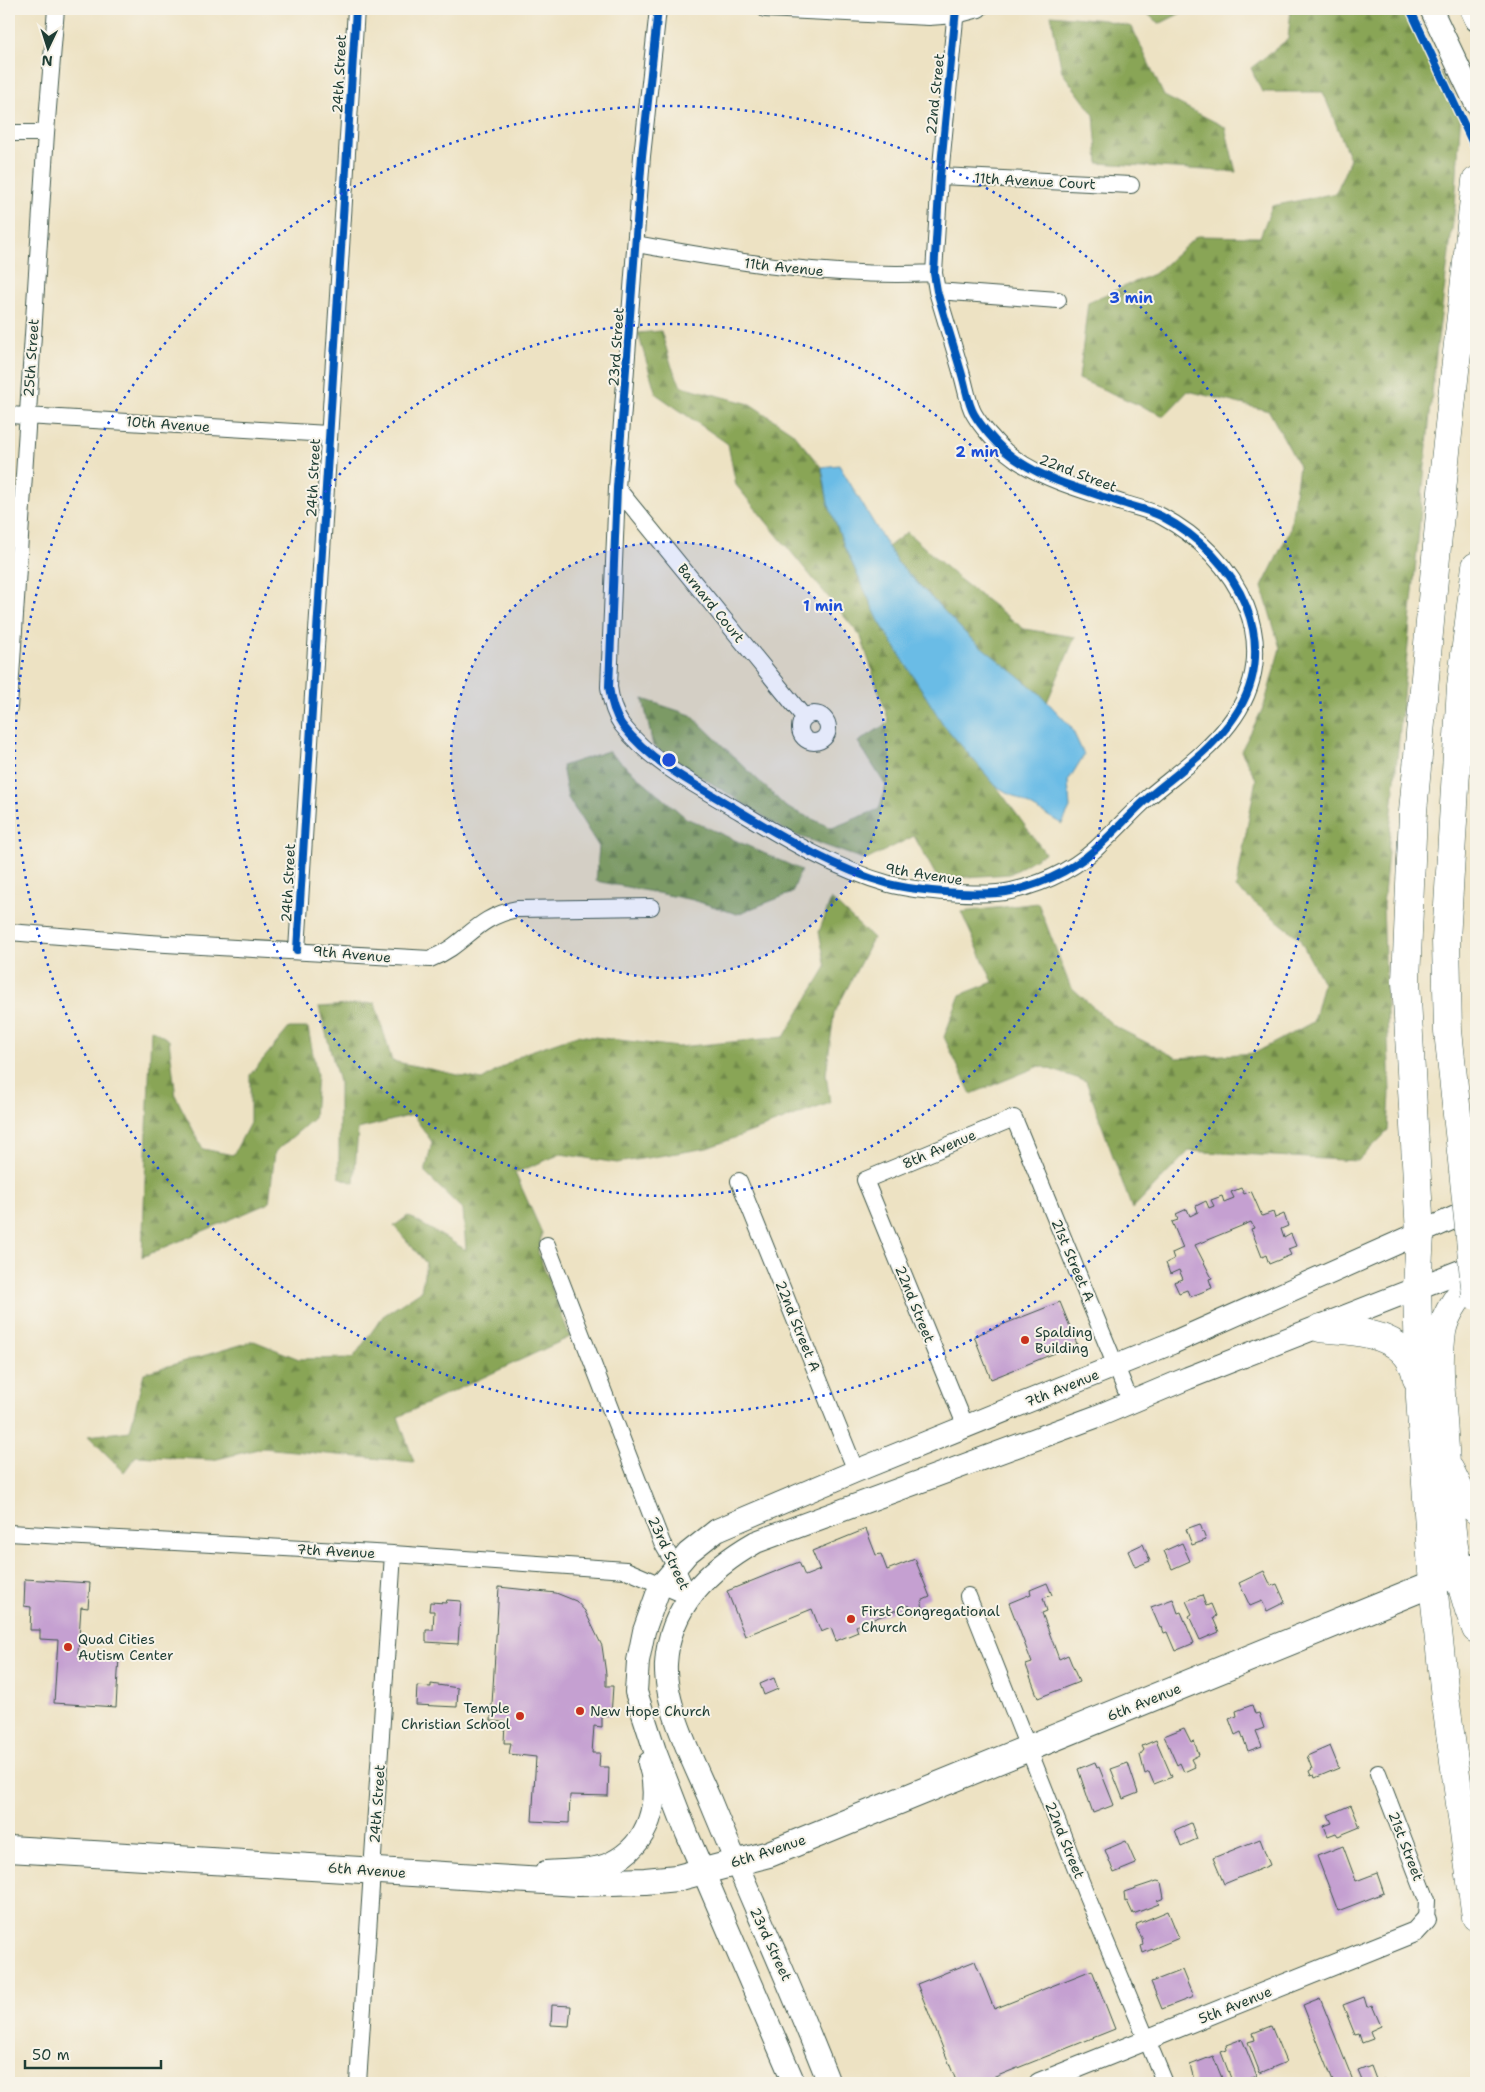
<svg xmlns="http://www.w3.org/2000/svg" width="1485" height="2092" font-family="'Shantell Sans',sans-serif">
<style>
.forest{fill:url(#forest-firs);stroke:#547146}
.water{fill:#6bbce6;stroke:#457c8d}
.building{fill:#c5a0d1}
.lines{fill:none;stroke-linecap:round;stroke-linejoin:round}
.minor-casing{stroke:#3e5649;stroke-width:18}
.tertiary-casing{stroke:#3e5649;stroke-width:22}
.secondary-casing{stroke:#3e5649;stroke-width:24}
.primary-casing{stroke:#3e5649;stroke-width:28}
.motorway-casing{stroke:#3e5649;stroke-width:29}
.minor{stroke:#fff;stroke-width:16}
.tertiary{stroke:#fff;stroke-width:20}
.secondary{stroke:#fff;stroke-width:22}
.primary{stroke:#fff;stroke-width:26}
.motorway{stroke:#fff;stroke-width:28}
.motorway-bridge-casing{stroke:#3e5649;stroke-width:29;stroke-linecap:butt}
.motorway-bridge{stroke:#fff;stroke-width:28}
.cycleway-casing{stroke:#f7f3e8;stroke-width:11}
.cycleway{stroke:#0057b8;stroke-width:8}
.ring{fill:none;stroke:#1d4ed8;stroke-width:2.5;stroke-dasharray:2.5 5}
.poi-dot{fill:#c8321e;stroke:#f7f3e8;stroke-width:2}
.labels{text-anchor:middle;stroke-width:4;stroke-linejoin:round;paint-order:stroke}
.street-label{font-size:14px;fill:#1f3d34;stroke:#f7f3e8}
.poi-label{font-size:14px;fill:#1f3d34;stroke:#f7f3e8;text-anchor:start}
.centre{fill:#1d4ed8;stroke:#f7f3e8;stroke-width:2.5}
.ring-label{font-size:15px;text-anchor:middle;font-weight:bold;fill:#1d4ed8;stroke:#f7f3e8;stroke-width:4;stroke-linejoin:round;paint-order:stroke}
</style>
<defs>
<pattern id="forest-firs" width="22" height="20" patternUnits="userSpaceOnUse" patternTransform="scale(1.25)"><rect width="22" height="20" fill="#89a557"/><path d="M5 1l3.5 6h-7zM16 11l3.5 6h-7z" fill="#6f8849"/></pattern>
</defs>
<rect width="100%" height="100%" fill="#f7f3e8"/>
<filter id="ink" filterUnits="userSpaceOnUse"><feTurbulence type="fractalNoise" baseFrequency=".02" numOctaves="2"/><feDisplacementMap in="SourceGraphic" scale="10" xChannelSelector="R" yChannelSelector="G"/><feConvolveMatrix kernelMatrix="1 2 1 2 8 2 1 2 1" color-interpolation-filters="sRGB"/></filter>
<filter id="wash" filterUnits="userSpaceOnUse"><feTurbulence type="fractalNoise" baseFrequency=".0096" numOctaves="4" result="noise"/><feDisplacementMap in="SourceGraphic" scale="20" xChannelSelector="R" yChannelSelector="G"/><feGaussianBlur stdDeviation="1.12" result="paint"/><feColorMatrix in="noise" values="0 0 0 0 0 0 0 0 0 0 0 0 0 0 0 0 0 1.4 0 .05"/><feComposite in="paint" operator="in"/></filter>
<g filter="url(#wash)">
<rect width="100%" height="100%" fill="#ede2c3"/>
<path class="forest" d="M 1142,9 L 1189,9 L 1159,24 Z
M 1291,9 L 1403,9 L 1461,109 L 1455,206 L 1435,362 L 1383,905 L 1390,1092 L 1388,1131 L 1358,1161 L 1189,1151 L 1132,1209 L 1086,1081 L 1040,1066 L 971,1094 L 944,1037 L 960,995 L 993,982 L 961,912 L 1038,903 L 1070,986 L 1114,1026 L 1177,1058 L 1255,1053 L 1313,1022 L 1323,983 L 1299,938 L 1236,888 L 1256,779 L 1241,751 L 1264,706 L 1280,648 L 1262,587 L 1290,530 L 1299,466 L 1269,411 L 1188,391 L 1164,416 L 1079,379 L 1088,302 L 1156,273 L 1197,236 L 1260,237 L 1272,206 L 1336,193 L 1350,159 L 1323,92 L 1262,92 L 1251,68 L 1288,39 Z
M 1051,15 L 1104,20 L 1132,27 L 1164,96 L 1225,127 L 1236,172 L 1098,163 L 1094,115 L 1062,72 Z
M 661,331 L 672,367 L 681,386 L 750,404 L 792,432 L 821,467 L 828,503 L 845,548 L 879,621 L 943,724 L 996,786 L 1045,853 L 1010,874 L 938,879 L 914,836 L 866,860 L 790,833 L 653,746 L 643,699 L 691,715 L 786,807 L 832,828 L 879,809 L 886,786 L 858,742 L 889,722 L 861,637 L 736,485 L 728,444 L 656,394 L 638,333 Z
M 907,532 L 958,578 L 1024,629 L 1075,637 L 1047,702 L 969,637 L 897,562 L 888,547 Z
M 608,751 L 686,818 L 801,870 L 792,893 L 737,914 L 693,900 L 596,881 L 599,847 L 568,798 L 562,766 Z
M 831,899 L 873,938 L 834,1014 L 826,1074 L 830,1103 L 707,1148 L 617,1163 L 561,1154 L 515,1173 L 542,1233 L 538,1252 L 570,1337 L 398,1417 L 414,1462 L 262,1448 L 213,1460 L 136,1456 L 124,1472 L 88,1436 L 130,1431 L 144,1373 L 254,1341 L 299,1359 L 353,1358 L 383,1316 L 421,1291 L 426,1263 L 394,1226 L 408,1216 L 466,1250 L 463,1210 L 425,1173 L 432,1142 L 413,1115 L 358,1129 L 354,1183 L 339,1177 L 339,1082 L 319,1007 L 375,1003 L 392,1061 L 482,1080 L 525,1053 L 577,1035 L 678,1047 L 784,1037 L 826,967 L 819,932 Z
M 289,1028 L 308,1028 L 317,1075 L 314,1118 L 275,1152 L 269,1203 L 142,1257 L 151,1029 L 169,1040 L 176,1097 L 203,1149 L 233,1155 L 250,1123 L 250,1075 Z"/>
<path class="water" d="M 839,465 L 897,562 L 969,637 L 1038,692 L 1071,727 L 1084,755 L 1068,781 L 1070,808 L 1062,824 L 996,786 L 943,724 L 879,621 L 845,548 L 828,503 L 822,467 Z"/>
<g id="blocks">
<path class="building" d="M 1241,1188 L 1244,1194 L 1251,1191 L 1262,1216 L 1273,1212 L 1275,1218 L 1284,1214 L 1288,1226 L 1281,1229 L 1284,1238 L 1291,1234 L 1296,1246 L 1288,1249 L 1291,1255 L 1269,1264 L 1266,1255 L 1262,1257 L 1251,1229 L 1254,1228 L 1251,1222 L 1195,1245 L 1212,1278 L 1209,1279 L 1212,1288 L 1190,1297 L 1187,1290 L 1179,1293 L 1174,1282 L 1183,1279 L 1179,1270 L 1170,1274 L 1166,1263 L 1174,1259 L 1172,1253 L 1183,1248 L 1172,1222 L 1178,1220 L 1176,1214 L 1187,1209 L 1190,1216 L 1198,1212 L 1196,1206 L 1206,1201 L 1209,1208 L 1214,1206 L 1211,1200 L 1222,1196 L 1224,1202 L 1234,1198 L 1231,1192 Z
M 1060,1302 L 1077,1344 L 991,1379 L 974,1336 Z
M 1200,1524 L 1206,1540 L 1192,1545 L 1186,1529 Z
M 866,1529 L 876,1555 L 881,1554 L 887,1570 L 915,1559 L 930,1597 L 921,1601 L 924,1610 L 913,1615 L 909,1605 L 856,1626 L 858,1632 L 836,1641 L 831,1628 L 821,1632 L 812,1609 L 745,1636 L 727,1591 L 799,1562 L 805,1576 L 820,1570 L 812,1551 Z
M 1182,1543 L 1190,1561 L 1172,1569 L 1164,1551 Z
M 1143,1544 L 1150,1561 L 1135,1567 L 1128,1551 Z
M 1264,1571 L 1271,1586 L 1277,1584 L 1285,1602 L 1267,1611 L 1262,1601 L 1250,1606 L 1239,1583 Z
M 25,1579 L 90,1583 L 88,1608 L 81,1607 L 78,1653 L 119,1656 L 116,1707 L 54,1703 L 58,1640 L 40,1639 L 40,1630 L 30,1630 L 31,1607 L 24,1606 Z
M 1047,1583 L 1052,1595 L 1043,1598 L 1047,1611 L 1042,1613 L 1059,1659 L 1068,1655 L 1079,1682 L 1038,1698 L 1026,1665 L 1032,1663 L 1009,1603 L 1031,1594 L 1030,1590 Z
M 499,1587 L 556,1593 L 576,1601 L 585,1611 L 602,1646 L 606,1674 L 606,1686 L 613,1686 L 611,1716 L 602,1715 L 602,1727 L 594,1726 L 592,1753 L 600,1753 L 599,1767 L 609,1767 L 608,1796 L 570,1795 L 569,1823 L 532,1821 L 536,1757 L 509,1754 L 511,1743 L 504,1743 L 505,1722 L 491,1721 Z
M 1202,1595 L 1206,1606 L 1211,1604 L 1216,1616 L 1213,1618 L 1219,1632 L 1200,1640 L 1189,1616 L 1192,1614 L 1186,1601 Z
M 1173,1599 L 1178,1613 L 1181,1612 L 1194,1643 L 1175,1651 L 1167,1632 L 1164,1633 L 1162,1627 L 1160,1628 L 1151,1607 Z
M 447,1600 L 461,1601 L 458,1644 L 426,1642 L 426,1630 L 433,1630 L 434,1611 L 429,1611 L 430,1602 L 446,1603 Z
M 774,1678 L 778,1689 L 764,1695 L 760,1684 Z
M 431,1684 L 458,1688 L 457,1707 L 416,1705 L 417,1686 L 431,1687 Z
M 1252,1705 L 1255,1714 L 1259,1713 L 1264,1728 L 1256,1731 L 1262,1746 L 1248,1751 L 1241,1732 L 1235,1735 L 1229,1719 L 1237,1716 L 1236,1711 Z
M 1184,1728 L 1191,1742 L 1194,1741 L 1199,1755 L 1191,1759 L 1195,1767 L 1184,1772 L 1180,1763 L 1177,1765 L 1164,1736 Z
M 1156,1740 L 1172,1777 L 1154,1784 L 1149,1772 L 1145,1774 L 1140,1755 L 1144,1750 L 1142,1746 Z
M 1330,1746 L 1339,1768 L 1315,1778 L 1314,1775 L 1311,1776 L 1309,1771 L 1312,1769 L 1307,1756 Z
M 1095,1762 L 1097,1768 L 1099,1767 L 1114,1805 L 1093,1813 L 1078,1769 Z
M 1128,1763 L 1138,1793 L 1123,1799 L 1111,1769 Z
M 1351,1805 L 1360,1827 L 1338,1836 L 1336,1833 L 1328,1836 L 1324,1826 L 1332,1823 L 1328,1815 Z
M 1191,1823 L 1197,1839 L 1181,1846 L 1175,1830 Z
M 1260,1839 L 1270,1865 L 1224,1884 L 1213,1858 Z
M 1126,1841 L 1136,1864 L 1114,1873 L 1105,1850 Z
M 1343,1846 L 1356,1881 L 1377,1873 L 1384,1893 L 1338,1911 L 1317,1856 Z
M 1157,1881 L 1161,1882 L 1164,1898 L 1157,1901 L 1159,1904 L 1133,1914 L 1127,1901 L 1125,1902 L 1124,1892 Z
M 1168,1911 L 1179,1938 L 1143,1953 L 1141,1946 L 1143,1945 L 1142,1938 L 1136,1927 L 1137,1924 Z
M 975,1961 L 994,2009 L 1092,1970 L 1115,2029 L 980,2083 L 957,2083 L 917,1984 Z
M 1182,1970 L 1193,1997 L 1162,2009 L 1151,1982 Z
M 1364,1997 L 1367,2007 L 1372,2005 L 1381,2026 L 1370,2031 L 1373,2039 L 1362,2043 L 1359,2034 L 1355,2035 L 1343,2005 Z
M 1320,1998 L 1354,2083 L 1334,2083 L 1303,2005 Z
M 552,2005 L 571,2006 L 569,2026 L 551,2025 Z
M 1271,2026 L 1286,2062 L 1260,2073 L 1248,2042 L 1255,2040 L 1253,2033 Z
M 1242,2039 L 1257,2076 L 1238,2083 L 1237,2079 L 1232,2081 L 1221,2052 L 1227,2050 L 1226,2045 Z
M 1213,2056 L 1224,2083 L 1195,2083 L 1190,2065 Z
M 1371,2066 L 1377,2082 L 1384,2079 L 1386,2083 L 1363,2083 L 1358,2071 Z"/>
</g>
</g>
<g filter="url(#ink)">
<use href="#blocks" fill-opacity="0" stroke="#3e5649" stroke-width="1"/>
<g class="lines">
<g class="minor-casing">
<path id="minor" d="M 658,9 L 642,156 L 617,488 L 609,687 C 611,702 614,714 622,725 C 651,762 692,783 731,806 C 781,836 832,868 889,884 C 916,891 984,897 1011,891 C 1047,883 1079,867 1105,840 C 1120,826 1133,811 1149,797 C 1176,774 1207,753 1229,724 C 1289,647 1237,556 1161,516 C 1149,510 1135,507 1122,503 C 1082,489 1038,479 1005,451 C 995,442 981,426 974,414 C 968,404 966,388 962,375 C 954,347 945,319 937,291 L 934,273 L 940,176 L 956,9
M 765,9 L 929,17 L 956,15 L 979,9
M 9,133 L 46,133
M 940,176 L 1131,185
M 636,244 C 735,262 833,278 934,273
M 937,291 L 1058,300
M 9,415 L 328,434
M 617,488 L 804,717
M 9,708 L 46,133 L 56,9
M800 728a14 14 0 1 1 28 0a14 14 0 1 1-28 0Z
M 9,932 L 149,943 L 430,959 C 467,945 473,918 517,909 L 651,907
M 297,950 L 356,9
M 739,1181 L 856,1471
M 547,1245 L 662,1543 L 676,1567 L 689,1597
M 966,1427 L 865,1180 L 1014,1118 L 1131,1403
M 9,1533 L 393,1554 L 626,1570 L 689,1597
M 968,1596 L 1086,1894 L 1165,2083
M 1378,1773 L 1427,1900 L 1426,1920
M 358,2083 L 393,1554"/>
</g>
<g class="tertiary-casing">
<path id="tertiary" d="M 1039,2083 L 1415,1932 L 1426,1920"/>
</g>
<g class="secondary-casing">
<path id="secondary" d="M 1431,9 L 1476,104
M 1471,9 L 1476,20
M 546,1872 C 567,1870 592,1872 611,1863 C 650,1844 661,1801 649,1763
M 794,2083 L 687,1834 L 655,1751 L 636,1692 L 638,1661 L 644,1631 L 660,1586 L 688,1553 L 717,1530 L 856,1471 L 1172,1343 L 1476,1208
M 829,2083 C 792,1988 749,1895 710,1800 C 694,1763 664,1705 666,1664 C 669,1606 709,1569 756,1542 L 1098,1416 L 1188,1378 L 1476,1265"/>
</g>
<g class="primary-casing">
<path id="primary" d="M 9,1849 L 579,1883 L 645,1881 L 677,1878 L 769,1854 L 1476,1566"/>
</g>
<g class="motorway-casing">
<path id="motorway" d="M 1476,181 L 1444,470 L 1428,644 L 1413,812 L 1406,981 L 1420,1234 L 1417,1288 L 1420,1398 L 1433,1584 L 1445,1697 L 1476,1917
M 1463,1170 L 1448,1031 L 1446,940 L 1461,686 L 1476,566
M 1476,1278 C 1462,1290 1445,1313 1442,1332 C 1437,1366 1442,1401 1444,1435 C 1449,1501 1450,1566 1476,1629
M 1320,1328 C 1358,1332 1410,1332 1417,1379
M 1450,1470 L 1463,1497 L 1476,1510"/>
</g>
<use href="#minor" class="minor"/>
<use href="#tertiary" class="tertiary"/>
<use href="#secondary" class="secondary"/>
<use href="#primary" class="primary"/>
<use href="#motorway" class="motorway"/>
<g class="motorway-bridge-casing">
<path id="motorway-bridge" d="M 1463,1170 L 1476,1296"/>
</g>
<use href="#motorway-bridge" class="motorway-bridge"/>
<g class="cycleway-casing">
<path id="cycleway" d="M 658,9 L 642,156 L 617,488 L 609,687 C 611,702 614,714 622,725 C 651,762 692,783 731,806 C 781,836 832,868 889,884 C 916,891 984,897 1011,891 C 1047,883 1079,867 1105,840 C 1120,826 1133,811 1149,797 C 1176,774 1207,753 1229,724 C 1289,647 1237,556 1161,516 C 1149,510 1135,507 1122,503 C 1082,489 1038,479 1005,451 C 995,442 981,426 974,414 C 968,404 966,388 962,375 C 954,347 945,319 937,291 L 934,273 L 940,176 L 956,9
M 1410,9 L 1476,150
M 297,950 L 356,9"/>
</g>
<use href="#cycleway" class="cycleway"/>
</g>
</g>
<circle cx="669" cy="760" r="218" fill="#1d4ed8" fill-opacity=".12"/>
<g class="ring">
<circle cx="669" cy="760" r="218"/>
<circle cx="669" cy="760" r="436"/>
<circle cx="669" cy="760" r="654"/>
</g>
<g class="poi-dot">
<circle cx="1025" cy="1340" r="5"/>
<circle cx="851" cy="1619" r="5"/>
<circle cx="68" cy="1647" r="5"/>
<circle cx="580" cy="1711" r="5"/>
<circle cx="520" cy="1716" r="5"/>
</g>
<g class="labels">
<g class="street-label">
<text transform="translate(339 74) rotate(-87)" y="5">24th Street</text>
<text transform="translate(935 94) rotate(-84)" y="5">22nd Street</text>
<text transform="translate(1035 181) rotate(3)" y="5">11th Avenue Court</text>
<text transform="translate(784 267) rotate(6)" y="5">11th Avenue</text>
<text transform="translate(616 347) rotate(-86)" y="5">23rd Street</text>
<text transform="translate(31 358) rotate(-86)" y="5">25th Street</text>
<text transform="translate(168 424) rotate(4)" y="5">10th Avenue</text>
<text transform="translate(1078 473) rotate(21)" y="5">22nd Street</text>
<text transform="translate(313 478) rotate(-87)" y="5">24th Street</text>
<text transform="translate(711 603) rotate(51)" y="5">Barnard Court</text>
<text transform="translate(924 874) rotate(9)" y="5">9th Avenue</text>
<text transform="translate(288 883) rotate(-87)" y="5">24th Street</text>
<text transform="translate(352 954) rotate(5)" y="5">9th Avenue</text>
<text transform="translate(939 1149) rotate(-23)" y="5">8th Avenue</text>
<text transform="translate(1073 1260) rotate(67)" y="5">21st Street A</text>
<text transform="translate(915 1304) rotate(68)" y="5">22nd Street</text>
<text transform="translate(798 1326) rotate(68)" y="5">22nd Street A</text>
<text transform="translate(1062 1388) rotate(-22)" y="5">7th Avenue</text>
<text transform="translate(336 1551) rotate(3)" y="5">7th Avenue</text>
<text transform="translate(669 1553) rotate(65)" y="5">23rd Street</text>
<text transform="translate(1144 1702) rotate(-22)" y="5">6th Avenue</text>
<text transform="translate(377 1804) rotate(-86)" y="5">24th Street</text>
<text transform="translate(1065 1840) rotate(68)" y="5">22nd Street</text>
<text transform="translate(1406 1846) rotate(69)" y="5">21st Street</text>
<text transform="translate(768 1851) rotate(-18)" y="5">6th Avenue</text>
<text transform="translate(367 1870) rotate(4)" y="5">6th Avenue</text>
<text transform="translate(771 1944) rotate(65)" y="5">23rd Street</text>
<text transform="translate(1235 2005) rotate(-22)" y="5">5th Avenue</text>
</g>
<g class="poi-label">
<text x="1035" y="1337">Spalding<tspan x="1035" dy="16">Building</tspan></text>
<text x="861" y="1616">First Congregational<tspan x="861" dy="16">Church</tspan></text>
<text x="78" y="1644">Quad Cities<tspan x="78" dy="16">Autism Center</tspan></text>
<text x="510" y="1713" text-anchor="end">Temple<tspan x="510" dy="16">Christian School</tspan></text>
<text x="590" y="1716">New Hope Church</text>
</g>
</g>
<circle cx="669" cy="760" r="8" class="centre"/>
<g class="ring-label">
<text x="1131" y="303">3 min</text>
<text x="977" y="457">2 min</text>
<text x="823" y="611">1 min</text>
</g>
<rect width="1485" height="2092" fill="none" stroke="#f7f3e8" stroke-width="30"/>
<g transform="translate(48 48) rotate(184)" stroke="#f7f3e8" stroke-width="4" paint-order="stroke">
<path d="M0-4L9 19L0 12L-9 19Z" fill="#1f3d34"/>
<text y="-8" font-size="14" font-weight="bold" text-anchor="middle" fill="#1f3d34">N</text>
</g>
<path d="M25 2060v8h136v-8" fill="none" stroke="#1f3d34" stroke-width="2.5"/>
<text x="32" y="2060" font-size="15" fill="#1f3d34" stroke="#f7f3e8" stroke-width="4" paint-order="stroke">50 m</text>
</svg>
